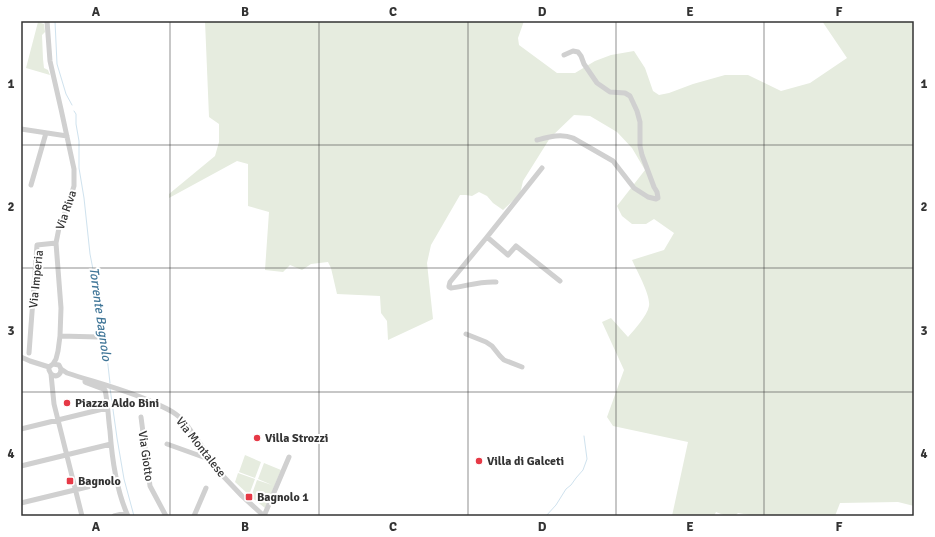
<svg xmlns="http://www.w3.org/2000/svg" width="935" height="537" font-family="Signika,sans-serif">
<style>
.green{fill:#e6ecdf}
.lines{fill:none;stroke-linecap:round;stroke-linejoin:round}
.stream{stroke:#cfe2ee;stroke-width:1}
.minor{stroke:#d0d0d0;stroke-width:5}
.grid{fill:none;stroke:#333;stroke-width:1;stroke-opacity:0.55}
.poi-dot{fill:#e63946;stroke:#fff;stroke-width:1.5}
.labels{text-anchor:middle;stroke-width:4;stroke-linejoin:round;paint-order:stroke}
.street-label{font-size:12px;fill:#333;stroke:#fff}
.poi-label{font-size:12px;font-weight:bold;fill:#333;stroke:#fff;text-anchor:start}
.water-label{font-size:13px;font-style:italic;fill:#3f7597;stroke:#fff}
.neatline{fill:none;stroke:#333;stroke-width:1.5}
.grid-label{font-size:13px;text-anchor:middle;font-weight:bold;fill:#333}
</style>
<rect width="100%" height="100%" fill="#fff"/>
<path class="green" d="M 205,21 L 524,21 L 518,38 L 519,45 L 557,73 L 575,73 L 595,61 L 611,55 L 634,51 L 645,68 L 653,91 L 659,95 L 669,93 L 693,84 L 725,75 L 748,75 L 781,91 L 810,83 L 847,58 L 822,21 L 914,21 L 914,506 L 898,502 L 840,503 L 835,516 L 755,516 L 738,513 L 735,516 L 726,516 L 716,512 L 714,516 L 672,516 L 688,442 L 613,426 L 607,417 L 624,370 L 602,322 L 611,318 L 628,337 C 635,329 647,316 649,306 C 651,296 637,271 632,260 L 664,250 L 674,233 L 654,219 L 646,224 L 632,224 L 622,216 L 617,206 L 645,170 L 632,148 L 617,132 L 590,116 L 574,115 L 550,138 L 523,181 L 520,194 L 503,210 L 493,203 L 487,196 L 479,192 L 472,196 L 466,195 L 460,195 L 431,245 L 427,263 L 433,319 L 388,340 L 387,321 L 381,313 L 380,296 L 337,294 L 331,268 L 328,262 L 311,264 L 302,270 L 290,265 L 283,272 L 265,270 L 269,212 L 248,206 L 248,164 L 237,161 L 169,198 L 169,194 L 215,156 L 219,142 L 219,124 L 209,117 Z
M 38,22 L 44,24 L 45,32 L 42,35 L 43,59 L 44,68 L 48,70 L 50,75 L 26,68 Z
M 245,455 L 261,462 L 255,478 L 239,472 Z
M 264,463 L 281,470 L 265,508 L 251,497 L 257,480 L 272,485 L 258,479 Z
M 238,473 L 255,479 L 249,495 L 235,482 Z"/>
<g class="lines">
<path class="stream" d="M 55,21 L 57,64 L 66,94 L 72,105
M 74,111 L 76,114 L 76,124 L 79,141 L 79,168 L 84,198 L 90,254 L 103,321 L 110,383
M 110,388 L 117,438 L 124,479 L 134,516
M 546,516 L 556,505 L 566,489 L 571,485 L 576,478 L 583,470 L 587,459 L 584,436"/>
<path class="minor" d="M 47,21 L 50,61 L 61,109 L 74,169 L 74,186 L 68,205 L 59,228 L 56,243 L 61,308 L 60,336 L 58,351 L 56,359 L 53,364 L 49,367
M 21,129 L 67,136
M 537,140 C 548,137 561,133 573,138 L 613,161 L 634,188 L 648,197 L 656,199 L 658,198 L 657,192 L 654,187 L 642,155 L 640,146 L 640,122 L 637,111 L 630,96 L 625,93 L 610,92 L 597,83 L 584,64 L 581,56 L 578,52 L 573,51 L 564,55
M 31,185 L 46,133
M 487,237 L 542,168
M 496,282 C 481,281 466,286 451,288 L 449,287 L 449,286 L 450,282 L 487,237 L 508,255 L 516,246 L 560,281
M 466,334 L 486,342 L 492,346 L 500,356 L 504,360 L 522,367
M 60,336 L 99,337
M 29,353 L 37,245 L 56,243
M 21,357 L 30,361 L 49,367
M 53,364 L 59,365 L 61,369 L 67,373 C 94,382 123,389 150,401 C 163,407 177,412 186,424 L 224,477 L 242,496 L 264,516
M 49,367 L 49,370 L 51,374 L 54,404 L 82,516
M 51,374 C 56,378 61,375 61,369
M 85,379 L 85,382 L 87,383 L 103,389 L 105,390 C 108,403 108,417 110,431 C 112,459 116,490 128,516
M 141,417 L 150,486 L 166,516
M 21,429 L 107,408
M 167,444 L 206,458 L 210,459
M 21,466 L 111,444
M 21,503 L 116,480
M 114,516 L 126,513
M 194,516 L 206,488
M 264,516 L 289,457"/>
</g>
<path class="grid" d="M 170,21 L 170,516M 319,21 L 319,516M 468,21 L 468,516M 616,21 L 616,516M 764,21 L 764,516M 21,145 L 914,145M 21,268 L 914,268M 21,392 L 914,392"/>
<g class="poi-dot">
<circle cx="67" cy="403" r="4"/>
<circle cx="257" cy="438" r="4"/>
<circle cx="479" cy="461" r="4"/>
<rect x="66" y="477" width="8" height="8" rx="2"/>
<rect x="245" y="493" width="8" height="8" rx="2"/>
</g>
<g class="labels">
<g class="street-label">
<text transform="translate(66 210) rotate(-71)" y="4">Via Riva</text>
<text transform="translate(36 279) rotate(-84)" y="4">Via Imperia</text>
<text transform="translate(201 447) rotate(52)" y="4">Via Montalese</text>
<text transform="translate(146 456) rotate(82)" y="4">Via Giotto</text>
</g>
<g class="poi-label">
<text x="75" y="407">Piazza Aldo Bini</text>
<text x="265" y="442">Villa Strozzi</text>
<text x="487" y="465">Villa di Galceti</text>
<text x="78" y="485">Bagnolo</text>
<text x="257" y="501">Bagnolo 1</text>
</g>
<g class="water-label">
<text transform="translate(101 314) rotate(82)" y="5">Torrente Bagnolo</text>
</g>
</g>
<rect width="935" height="537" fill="none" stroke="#ffffff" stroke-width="44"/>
<rect x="22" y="22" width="891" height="493" class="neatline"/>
<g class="grid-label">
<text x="96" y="16">A</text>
<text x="245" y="16">B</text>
<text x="393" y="16">C</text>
<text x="542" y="16">D</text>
<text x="690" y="16">E</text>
<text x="839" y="16">F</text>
<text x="11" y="88">1</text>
<text x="924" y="88">1</text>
<text x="11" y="211">2</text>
<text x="924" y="211">2</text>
<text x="11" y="335">3</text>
<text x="924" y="335">3</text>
<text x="11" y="458">4</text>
<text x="924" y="458">4</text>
<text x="96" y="531">A</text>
<text x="245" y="531">B</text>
<text x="393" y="531">C</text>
<text x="542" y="531">D</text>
<text x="690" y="531">E</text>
<text x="839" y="531">F</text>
</g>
</svg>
